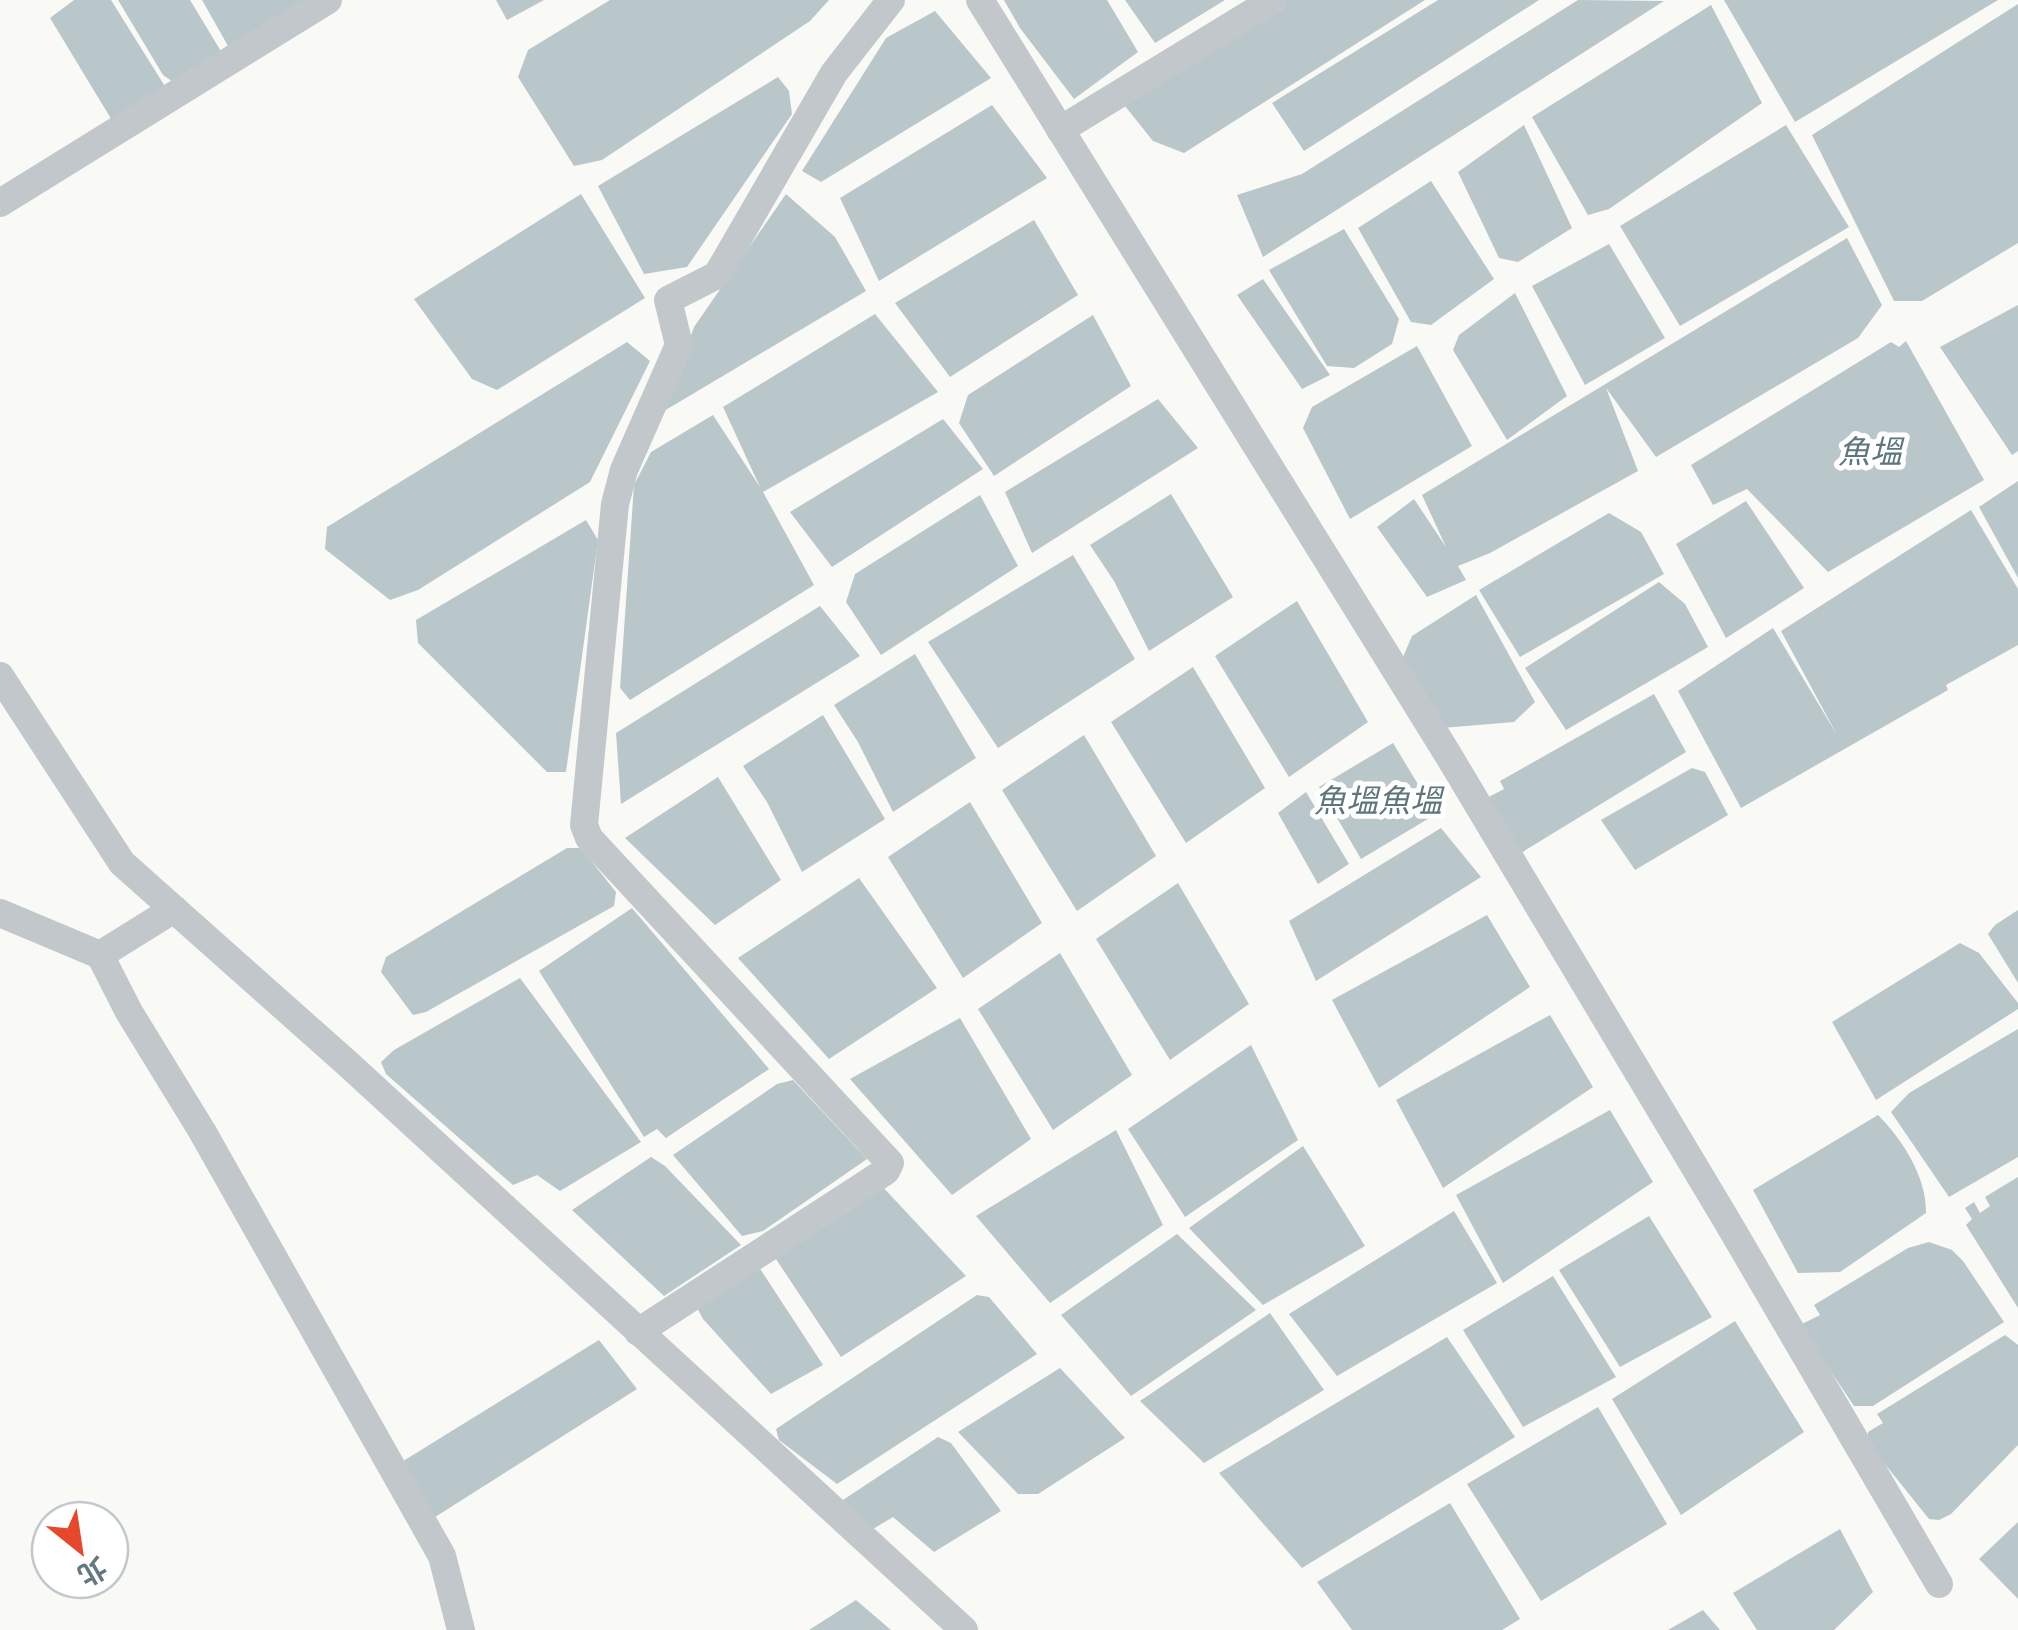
<svg xmlns="http://www.w3.org/2000/svg" width="2018" height="1630" font-family="'Exo 2','Noto Sans TC',sans-serif">
<style>
.water{fill:#b9c7ca}
.lines{fill:none;stroke-linecap:round;stroke-linejoin:round}
.minor{stroke:#c2c7cb;stroke-width:28}
.labels{text-anchor:middle;stroke-width:10;stroke-linejoin:round;paint-order:stroke}
.water-label{font-size:32px;font-style:italic;fill:#5e767c;stroke:#fff}
</style>
<rect width="100%" height="100%" fill="#f9f9f6"/>
<path class="water" d="M 74,0 L 111,0 L 166,88 L 113,122 L 50,18 Z
M 118,0 L 190,0 L 222,53 L 176,84 L 163,75 Z
M 202,0 L 319,0 L 232,53 Z
M 496,0 L 544,0 L 507,20 Z
M 610,0 L 829,0 L 810,21 L 602,160 L 574,166 L 518,77 L 528,50 Z
M 1004,0 L 1107,0 L 1138,52 L 1074,99 L 1020,28 Z
M 1125,0 L 1225,0 L 1155,43 Z
M 1286,0 L 1425,0 L 1184,153 L 1153,141 L 1121,101 Z
M 1438,0 L 1539,0 L 1304,151 L 1272,103 Z
M 1578,0 L 1664,1 L 1263,257 L 1237,195 L 1302,174 Z
M 1724,0 L 1998,0 L 1795,122 Z
M 2018,4 L 2018,243 L 1922,301 L 1894,301 L 1812,135 Z
M 1711,5 L 1762,103 L 1609,209 L 1588,215 L 1532,117 Z
M 935,11 L 991,78 L 821,182 L 802,171 L 886,38 Z
M 778,77 L 789,91 L 792,114 L 687,267 L 644,274 L 598,186 Z
M 992,105 L 1047,178 L 879,281 L 840,198 Z
M 1524,125 L 1572,228 L 1518,262 L 1499,258 L 1458,172 Z
M 1786,125 L 1849,227 L 1680,326 L 1620,226 Z
M 1431,181 L 1494,279 L 1431,325 L 1411,322 L 1358,228 Z
M 581,194 L 645,298 L 497,390 L 472,379 L 414,299 Z
M 786,194 L 835,237 L 866,291 L 664,411 L 694,327 Z
M 1034,220 L 1078,295 L 950,377 L 895,303 Z
M 1344,229 L 1399,319 L 1392,344 L 1354,368 L 1327,366 L 1269,270 Z
M 1847,238 L 1882,305 L 1858,338 L 1656,457 L 1606,388 L 1638,471 L 1490,553 L 1458,566 L 1466,580 L 1427,597 L 1377,527 L 1414,499 L 1446,547 L 1422,495 Z
M 1609,244 L 1665,338 L 1585,385 L 1532,286 Z
M 1263,279 L 1330,375 L 1302,389 L 1237,295 Z
M 1515,293 L 1567,396 L 1507,440 L 1453,350 L 1459,335 Z
M 2018,305 L 2018,451 L 2012,455 L 1940,347 Z
M 875,314 L 938,392 L 763,492 L 814,585 L 630,700 L 620,688 L 634,485 L 651,452 L 713,415 L 760,487 L 723,407 Z
M 1093,315 L 1131,386 L 994,476 L 959,423 L 968,395 Z
M 1906,341 L 1984,480 L 1828,572 L 1747,489 L 1713,505 L 1691,465 L 1891,342 L 1899,347 Z
M 627,342 L 650,361 L 590,482 L 418,590 L 390,600 L 325,549 L 327,527 Z
M 1417,346 L 1472,446 L 1350,519 L 1303,428 L 1312,407 Z
M 1158,399 L 1198,448 L 1032,553 L 1005,492 Z
M 943,419 L 983,469 L 832,567 L 790,512 Z
M 2018,481 L 2018,578 L 1979,507 Z
M 1171,494 L 1233,597 L 1149,651 L 1114,581 L 1090,545 Z
M 980,495 L 1018,566 L 881,655 L 846,602 L 855,574 Z
M 1746,501 L 1804,588 L 1726,638 L 1676,544 Z
M 1971,510 L 2018,589 L 2018,645 L 1946,685 L 1948,690 L 1741,808 L 1678,691 L 1773,628 L 1837,735 L 1781,631 Z
M 1609,513 L 1641,532 L 1664,574 L 1520,657 L 1479,590 Z
M 586,520 L 598,540 L 566,772 L 547,772 L 418,643 L 416,620 Z
M 1073,555 L 1135,659 L 998,748 L 928,642 Z
M 1659,582 L 1685,604 L 1708,647 L 1566,730 L 1525,668 Z
M 1476,595 L 1535,702 L 1514,722 L 1442,728 L 1400,664 L 1412,636 Z
M 1297,601 L 1368,722 L 1289,777 L 1215,656 Z
M 820,606 L 860,656 L 621,804 L 616,733 Z
M 915,654 L 976,758 L 893,812 L 858,742 L 834,705 Z
M 1193,667 L 1265,788 L 1186,843 L 1111,722 Z
M 1654,694 L 1686,752 L 1516,856 L 1481,801 L 1504,789 L 1500,781 Z
M 823,715 L 885,819 L 802,872 L 767,802 L 743,766 Z
M 1084,735 L 1156,856 L 1077,911 L 1002,790 Z
M 1393,743 L 1436,814 L 1361,859 L 1319,787 Z
M 1692,768 L 1705,772 L 1728,815 L 1635,870 L 1601,820 Z
M 718,777 L 781,880 L 715,925 L 625,838 Z
M 1306,792 L 1349,864 L 1318,884 L 1278,813 Z
M 970,802 L 1042,923 L 963,978 L 888,857 Z
M 1441,828 L 1481,877 L 1316,981 L 1289,921 Z
M 567,848 L 581,848 L 616,892 L 614,906 L 426,1012 L 413,1015 L 381,972 L 386,957 Z
M 859,878 L 937,988 L 829,1059 L 738,958 Z
M 1178,883 L 1249,1004 L 1170,1060 L 1096,939 Z
M 632,908 L 769,1069 L 666,1138 L 657,1129 L 644,1137 L 539,971 Z
M 2018,910 L 2018,983 L 1988,934 L 1995,925 Z
M 1487,915 L 1530,987 L 1379,1088 L 1332,1000 Z
M 1960,943 L 1979,953 L 2018,1003 L 2018,1009 L 1876,1100 L 1832,1022 Z
M 1060,953 L 1132,1075 L 1053,1130 L 978,1009 Z
M 520,978 L 641,1142 L 560,1191 L 537,1175 L 513,1185 L 386,1074 L 381,1062 L 394,1050 Z
M 1550,1015 L 1593,1087 L 1443,1188 L 1396,1100 Z
M 960,1018 L 1031,1139 L 952,1195 L 850,1079 Z
M 2018,1029 L 2018,1157 L 1949,1197 L 1891,1112 L 1909,1093 Z
M 1251,1045 L 1298,1140 L 1185,1217 L 1128,1129 Z
M 793,1080 L 867,1159 L 763,1231 L 742,1236 L 673,1155 L 777,1084 Z
M 1610,1110 L 1653,1182 L 1503,1283 L 1456,1195 Z
M 1878,1115 C 1903,1140 1927,1178 1926,1213 L 1840,1272 L 1798,1273 L 1753,1190 Z
M 1116,1130 L 1163,1225 L 1050,1303 L 976,1216 Z
M 1303,1146 L 1365,1246 L 1263,1305 L 1189,1228 Z
M 651,1157 L 665,1166 L 741,1245 L 664,1296 L 572,1210 Z
M 2018,1177 L 2018,1308 L 1966,1225 L 1972,1219 L 1965,1208 L 1974,1202 L 1980,1213 L 1990,1206 L 1985,1197 Z
M 880,1184 L 966,1276 L 841,1357 L 772,1253 Z
M 1454,1211 L 1497,1283 L 1337,1376 L 1289,1314 Z
M 1649,1216 L 1712,1317 L 1620,1367 L 1559,1270 Z
M 1177,1234 L 1256,1310 L 1131,1396 L 1061,1315 Z
M 1929,1242 L 1952,1250 L 1963,1261 L 2004,1322 L 1873,1406 L 1854,1406 L 1800,1325 L 1820,1315 L 1814,1305 L 1908,1248 Z
M 755,1261 L 823,1365 L 771,1394 L 703,1319 L 693,1300 Z
M 1553,1276 L 1616,1377 L 1523,1427 L 1463,1330 Z
M 977,1295 L 989,1297 L 1037,1354 L 837,1484 L 779,1440 L 776,1429 Z
M 1270,1313 L 1324,1390 L 1204,1463 L 1140,1401 Z
M 1735,1321 L 1804,1432 L 1681,1515 L 1612,1399 Z
M 2005,1335 L 2018,1345 L 2018,1445 L 1951,1514 L 1939,1520 L 1929,1519 L 1868,1443 L 1868,1432 L 1883,1423 L 1877,1414 Z
M 1447,1337 L 1515,1437 L 1302,1568 L 1219,1473 Z
M 599,1340 L 637,1389 L 432,1519 L 400,1463 Z
M 1060,1368 L 1125,1438 L 1038,1494 L 1018,1494 L 958,1432 Z
M 1598,1407 L 1667,1524 L 1541,1601 L 1467,1484 Z
M 938,1437 L 951,1443 L 1001,1511 L 934,1552 L 893,1517 L 873,1529 L 843,1500 Z
M 1450,1503 L 1520,1619 L 1502,1630 L 1352,1630 L 1317,1582 Z
M 2018,1522 L 2018,1599 L 1979,1559 Z
M 1840,1529 L 1873,1592 L 1834,1630 L 1757,1630 L 1733,1593 Z
M 856,1600 L 891,1630 L 809,1630 Z
M 1703,1610 L 1720,1630 L 1668,1630 Z"/>
<g class="lines">
<path class="minor" d="M 980,0 L 1447,753 L 1727,1221 L 1939,1584
M 1060,130 L 1273,0
M 0,203 L 328,0
M 0,676 L 122,863 L 348,1064 L 964,1630
M 174,909 L 100,955 L 129,1012 L 202,1131 L 442,1556 L 461,1630
M 0,913 L 100,955
M 638,1332 L 886,1171 L 890,1163 L 589,838 L 584,825 L 615,504 L 624,470 L 679,345 L 668,300 L 717,275 L 834,73 L 891,0"/>
</g>
<g class="labels">
<g class="water-label">
<text x="1870" y="463">魚塭</text>
<text x="1378" y="812">魚塭魚塭</text>
</g>
</g>
<g transform="translate(80 1550) rotate(150)"><circle r="48" fill="#ffffff" stroke="#c1c9cd" stroke-width="2.5"/>
<path d="M0-8L18 38L0 25L-18 38Z" fill="#e5482b"/>
<text y="-15" font-size="28" font-weight="bold" text-anchor="middle" fill="#647782">北</text>
</g>
</svg>
